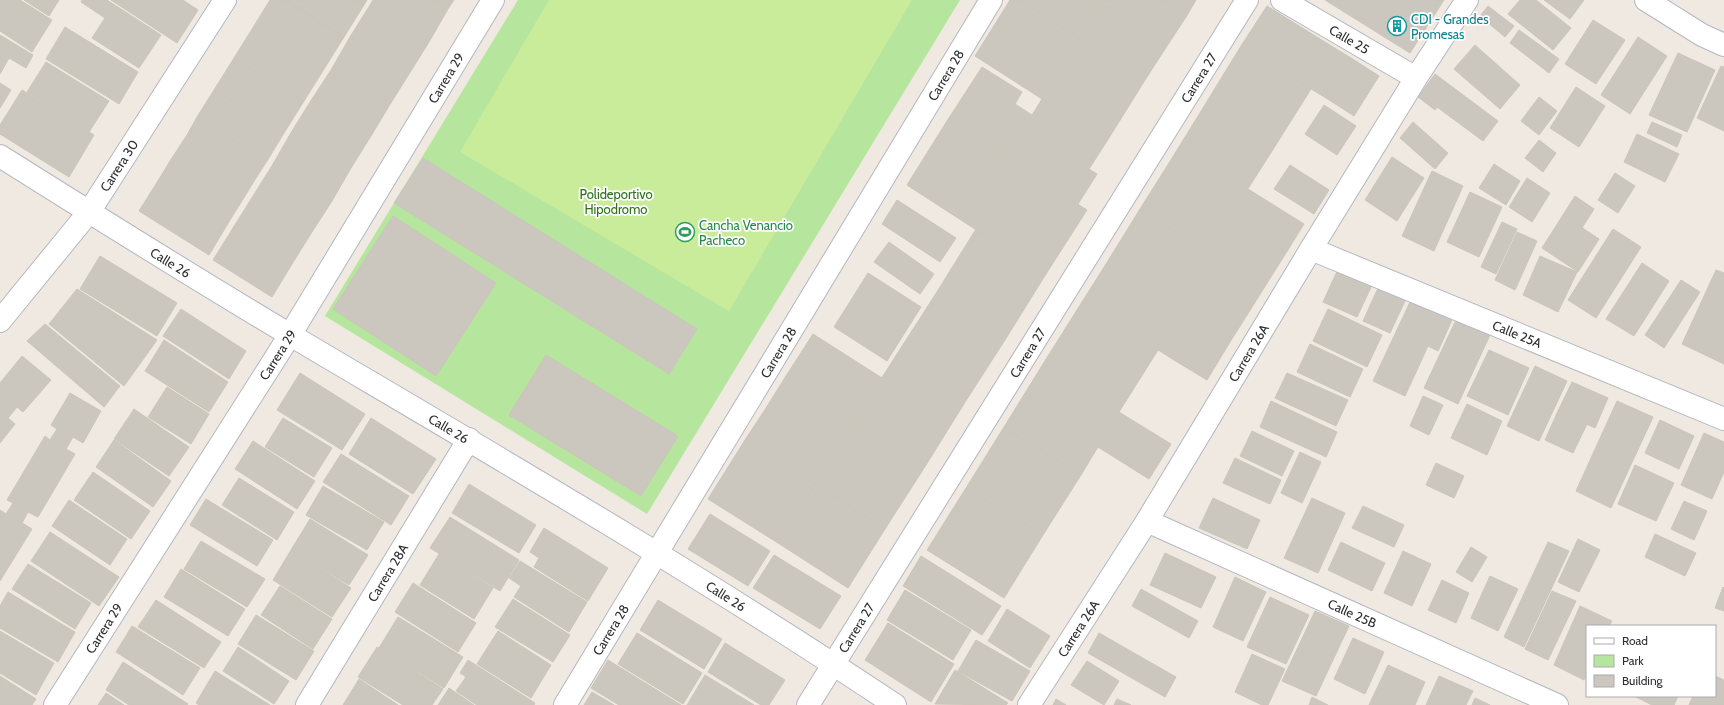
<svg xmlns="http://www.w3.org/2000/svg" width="1724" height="705" font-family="Cabin,sans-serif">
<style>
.green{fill:#b6e59e}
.pitch{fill:#c9ec9a}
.building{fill:#cbc7bf;stroke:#cbc5ba}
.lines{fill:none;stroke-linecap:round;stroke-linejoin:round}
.minor-casing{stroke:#b4b7c1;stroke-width:24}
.minor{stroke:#fff;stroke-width:22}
.labels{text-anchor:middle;stroke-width:3.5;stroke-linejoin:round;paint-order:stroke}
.culture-label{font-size:13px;fill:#0d838f;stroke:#fff;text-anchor:start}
.street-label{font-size:13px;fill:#2e2e2e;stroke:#fff}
.park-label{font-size:13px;fill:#2c6e1b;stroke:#fff}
.leisure-label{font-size:13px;fill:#27864d;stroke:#fff;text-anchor:start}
</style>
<rect width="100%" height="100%" fill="#efe9e1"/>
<path class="green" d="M 518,0 L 960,0 L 647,514 L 325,316 Z"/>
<path class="pitch" d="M 549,0 L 912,0 L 729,311 L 460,152 Z"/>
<path class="building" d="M 0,0 L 20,0 L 52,20 L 32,52 L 0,31 Z
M 24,0 L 59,0 L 49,16 Z
M 82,0 L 107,0 L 161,35 L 139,68 L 92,38 L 105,18 L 81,2 Z
M 111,0 L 183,0 L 198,10 L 177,43 Z
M 270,0 L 285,0 L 344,37 L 324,69 L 254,26 Z
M 285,0 L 355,0 L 364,5 L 344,37 Z
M 355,0 L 367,0 L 364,5 Z
M 373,0 L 433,0 L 448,9 L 429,42 L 370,5 Z
M 433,0 L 454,0 L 448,9 Z
M 1010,0 L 1020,0 L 1080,39 L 1042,99 L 975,56 Z
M 1020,0 L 1095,0 L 1102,5 L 1080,39 Z
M 1095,0 L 1105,0 L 1102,5 Z
M 1105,0 L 1159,0 L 1186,17 L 1167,46 L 1102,5 Z
M 1159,0 L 1196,0 L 1186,17 Z
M 1325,0 L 1444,0 L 1410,53 Z
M 1520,0 L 1536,0 L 1571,28 L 1553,50 L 1508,14 Z
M 1544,0 L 1584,0 L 1570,19 Z
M 370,5 L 429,42 L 409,74 L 350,37 Z
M 1102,5 L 1167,46 L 1145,80 L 1080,39 Z
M 1267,6 L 1320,39 L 1295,79 L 1241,46 Z
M 1488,6 L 1514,26 L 1505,37 L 1480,16 Z
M 1593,20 L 1625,40 L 1596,84 L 1565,64 Z
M 254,26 L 324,69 L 304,101 L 234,58 Z
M 65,27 L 138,72 L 119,104 L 46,59 Z
M 1519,30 L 1559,59 L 1549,73 L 1510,43 Z
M 0,35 L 33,55 L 26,68 L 9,58 L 0,74 Z
M 350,37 L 409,74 L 389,106 L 331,70 Z
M 1638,37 L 1667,56 L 1630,114 L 1601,95 Z
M 1080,39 L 1145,80 L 1127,109 L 1062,68 Z
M 1320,39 L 1351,58 L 1326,98 L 1295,79 Z
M 1475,45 L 1520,85 L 1500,109 L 1454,69 Z
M 1241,46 L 1311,89 L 1272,151 L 1203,108 Z
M 1678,53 L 1715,70 L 1687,132 L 1649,115 Z
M 234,58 L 304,101 L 284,133 L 214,90 Z
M 1351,58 L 1379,76 L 1354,116 L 1326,98 Z
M 46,62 L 109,101 L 89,132 L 27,92 Z
M 1721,66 L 1724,67 L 1724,131 L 1697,118 Z
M 982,67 L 1022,92 L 1015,104 L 1032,115 L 1005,158 L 947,121 Z
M 1062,68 L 1127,109 L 1107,141 L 1042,99 Z
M 331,70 L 389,106 L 371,136 L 312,99 Z
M 1435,74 L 1498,121 L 1483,141 L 1437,107 L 1435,110 L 1418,97 Z
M 0,83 L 11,90 L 0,108 Z
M 1576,87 L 1605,106 L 1579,147 L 1550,128 Z
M 22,90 L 94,135 L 69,177 L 0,134 L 0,125 Z
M 214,90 L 284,133 L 267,161 L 197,117 Z
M 1539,97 L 1557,111 L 1539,135 L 1521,121 Z
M 312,99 L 371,136 L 351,168 L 292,131 Z
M 1042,99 L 1107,141 L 1089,169 L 1024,128 Z
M 1324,105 L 1356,126 L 1337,155 L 1305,134 Z
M 1203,108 L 1272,151 L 1237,206 L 1169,163 Z
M 197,117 L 267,161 L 256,178 L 187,135 Z
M 947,121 L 1005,158 L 964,222 L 907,185 Z
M 1413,122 L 1448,153 L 1435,169 L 1400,138 Z
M 1652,122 L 1682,135 L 1677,147 L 1647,133 Z
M 1024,128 L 1097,174 L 1078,204 L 1005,158 Z
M 292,131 L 351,168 L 332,201 L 273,164 Z
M 1637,134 L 1679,154 L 1665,182 L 1624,162 Z
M 187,135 L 256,178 L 240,204 L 170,161 Z
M 1539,140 L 1556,153 L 1543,172 L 1525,158 Z
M 1392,157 L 1424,178 L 1397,221 L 1365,200 Z
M 423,158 L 697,329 L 669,374 L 394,203 Z
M 1005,158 L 1087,210 L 1046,274 L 964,222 Z
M 170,161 L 240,204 L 230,220 L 161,176 Z
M 1169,163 L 1237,206 L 1208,252 L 1140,209 Z
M 273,164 L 332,201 L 312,232 L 253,196 Z
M 1494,164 L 1520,181 L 1506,205 L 1479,188 Z
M 1290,165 L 1329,190 L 1314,214 L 1274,189 Z
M 1432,171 L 1463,186 L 1434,251 L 1402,236 Z
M 1615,173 L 1635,186 L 1618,213 L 1598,200 Z
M 161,176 L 230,220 L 209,255 L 139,211 Z
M 1527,178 L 1550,193 L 1532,222 L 1509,207 Z
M 1248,189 L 1304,224 L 1286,253 L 1230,217 Z
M 1470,192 L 1502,207 L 1479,257 L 1447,242 Z
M 253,196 L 312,232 L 292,264 L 233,228 Z
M 1575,196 L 1594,209 L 1582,228 L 1563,215 Z
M 897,200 L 956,238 L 940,262 L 882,224 Z
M 1140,209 L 1264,288 L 1230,342 L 1106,264 Z
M 1563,215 L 1599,239 L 1578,272 L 1542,248 Z
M 393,216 L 496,283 L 436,376 L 333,309 Z
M 1230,217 L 1286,253 L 1264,288 L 1208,252 Z
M 1502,222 L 1517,229 L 1496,274 L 1481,267 Z
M 233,228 L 292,264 L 272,297 L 213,260 Z
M 976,229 L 1046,274 L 1005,340 L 935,295 Z
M 1613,229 L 1641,247 L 1596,318 L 1568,300 Z
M 1517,232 L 1537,241 L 1515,290 L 1495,280 Z
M 889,242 L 934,274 L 920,294 L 874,262 Z
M 100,256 L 177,303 L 157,336 L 80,289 Z
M 1540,256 L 1577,272 L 1558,312 L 1523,295 Z
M 1642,263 L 1669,281 L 1634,336 L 1606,319 Z
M 1106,264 L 1197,322 L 1174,360 L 1082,302 Z
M 1339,267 L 1373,283 L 1357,317 L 1323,302 Z
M 1716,270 L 1724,273 L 1724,364 L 1682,344 Z
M 868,273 L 921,307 L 887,361 L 834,327 Z
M 1681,280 L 1700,292 L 1664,348 L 1645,335 Z
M 1379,286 L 1406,299 L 1390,333 L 1363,321 Z
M 77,289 L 157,340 L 124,386 L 49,324 Z
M 935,295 L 1005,340 L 967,399 L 897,354 Z
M 1082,302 L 1158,350 L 1119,412 L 1043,364 Z
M 1410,302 L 1452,320 L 1438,351 L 1428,346 L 1405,396 L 1373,381 Z
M 181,309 L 246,351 L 229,379 L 163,336 Z
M 1328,309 L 1382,335 L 1367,367 L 1313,341 Z
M 1456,320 L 1490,335 L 1458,404 L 1424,388 Z
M 1197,322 L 1230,342 L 1207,380 L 1174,360 Z
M 45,324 L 120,386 L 104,407 L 27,341 Z
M 813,334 L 882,378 L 855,420 L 786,376 Z
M 164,340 L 228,382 L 209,412 L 145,371 Z
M 1310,344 L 1363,369 L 1350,397 L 1297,372 Z
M 1489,350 L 1529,368 L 1508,415 L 1467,396 Z
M 897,354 L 967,399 L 926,465 L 855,420 Z
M 546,355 L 678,436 L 641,496 L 509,415 Z
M 22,356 L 51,380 L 23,412 L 17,407 L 8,418 L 15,424 L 0,443 L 0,383 Z
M 1043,364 L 1119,412 L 1081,475 L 1004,427 Z
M 1535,366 L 1567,381 L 1539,441 L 1507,426 Z
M 300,373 L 365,414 L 342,450 L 277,410 Z
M 1287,373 L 1348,400 L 1336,426 L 1275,398 Z
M 786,376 L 855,420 L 835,452 L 766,408 Z
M 1572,382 L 1608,398 L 1595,428 L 1558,411 Z
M 167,387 L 209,414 L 191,444 L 148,417 Z
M 70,393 L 101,411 L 83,443 L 73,437 L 66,449 L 75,454 L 38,517 L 28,512 L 22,523 L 32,529 L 0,581 L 0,510 L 6,514 L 13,503 L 7,500 L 45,436 L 50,440 L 57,429 L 51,425 Z
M 1423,396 L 1443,405 L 1429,435 L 1410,426 Z
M 1271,401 L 1337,432 L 1326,457 L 1260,427 Z
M 1617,401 L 1653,417 L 1611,508 L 1576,491 Z
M 1467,404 L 1502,421 L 1487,455 L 1451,438 Z
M 766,408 L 835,452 L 815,484 L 745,440 Z
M 134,409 L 189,447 L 169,476 L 114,439 Z
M 1558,411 L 1587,424 L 1573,453 L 1545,440 Z
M 1119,412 L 1171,444 L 1149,479 L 1098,447 Z
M 283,418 L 332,448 L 314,477 L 265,447 Z
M 371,418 L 436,459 L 413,494 L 349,454 Z
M 855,420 L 926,465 L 885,529 L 815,484 Z
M 1660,420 L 1694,436 L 1679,469 L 1645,453 Z
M 1004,427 L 1081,475 L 1043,535 L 966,488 Z
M 1252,431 L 1294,451 L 1282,476 L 1240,456 Z
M 1704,433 L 1724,442 L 1724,472 L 1712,499 L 1681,485 Z
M 114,440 L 171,481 L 153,507 L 96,467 Z
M 745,440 L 815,484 L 778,543 L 708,499 Z
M 253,441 L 315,481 L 297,509 L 235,469 Z
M 1300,452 L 1321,462 L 1302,503 L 1281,493 Z
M 341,454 L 409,496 L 391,525 L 323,482 Z
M 1235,458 L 1281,480 L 1270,504 L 1223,483 Z
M 1436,463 L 1464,476 L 1454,498 L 1426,485 Z
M 1635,465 L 1674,483 L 1656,521 L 1618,504 Z
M 93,472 L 150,511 L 131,539 L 74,500 Z
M 239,478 L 294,512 L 277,540 L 222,505 Z
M 469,484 L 536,525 L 519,553 L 452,513 Z
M 815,484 L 885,529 L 848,588 L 778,543 Z
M 323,486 L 384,522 L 367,550 L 306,515 Z
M 966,488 L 1043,535 L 1004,598 L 927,550 Z
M 1213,498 L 1260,520 L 1247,549 L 1199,528 Z
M 1312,498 L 1345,513 L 1318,573 L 1284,558 Z
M 206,499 L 273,540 L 257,566 L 190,525 Z
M 69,500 L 127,539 L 110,565 L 52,526 Z
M 1684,501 L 1707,511 L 1694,540 L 1671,529 Z
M 1363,506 L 1404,525 L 1394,547 L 1352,528 Z
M 710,514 L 770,551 L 748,586 L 688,549 Z
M 450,517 L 519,560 L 500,591 L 430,548 Z
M 310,519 L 368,555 L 349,585 L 291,550 Z
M 544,528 L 608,568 L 588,601 L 534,567 L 539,558 L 530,552 Z
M 50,532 L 119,577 L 99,606 L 31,561 Z
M 1655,534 L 1696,553 L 1685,576 L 1645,557 Z
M 1578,539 L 1600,550 L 1579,592 L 1558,582 Z
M 201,541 L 265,579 L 247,607 L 184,569 Z
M 1341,542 L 1385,563 L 1372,591 L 1328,570 Z
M 1548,542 L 1569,551 L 1524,647 L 1504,637 Z
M 1471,547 L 1487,557 L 1472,582 L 1456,572 Z
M 291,550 L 351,588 L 332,617 L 273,580 Z
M 1403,551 L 1431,564 L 1412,606 L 1384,593 Z
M 1165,553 L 1216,577 L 1201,608 L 1150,585 Z
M 439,554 L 493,588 L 474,619 L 420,585 Z
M 774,555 L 841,596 L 820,629 L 753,588 Z
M 921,556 L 1001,606 L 982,635 L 903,586 Z
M 520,561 L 587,602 L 569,632 L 514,597 L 521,586 L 509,578 Z
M 28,564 L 91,603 L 75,629 L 12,589 Z
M 181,569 L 245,609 L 228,636 L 164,597 Z
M 1490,576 L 1518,589 L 1498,631 L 1471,618 Z
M 1235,577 L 1266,592 L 1243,641 L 1213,627 Z
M 1442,580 L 1469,593 L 1456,623 L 1428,610 Z
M 413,583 L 476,623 L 458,652 L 395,612 Z
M 280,586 L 332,619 L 313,649 L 261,615 Z
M 1723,587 L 1724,588 L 1724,611 L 1715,608 Z
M 1141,589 L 1198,621 L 1189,638 L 1132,606 Z
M 905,590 L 971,630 L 953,660 L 887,620 Z
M 1552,591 L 1576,601 L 1548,660 L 1525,649 Z
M 8,592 L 75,632 L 58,662 L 0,628 L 0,606 Z
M 1270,597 L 1309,615 L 1286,664 L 1247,647 Z
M 513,599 L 570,635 L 553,662 L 495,627 Z
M 156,600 L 221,642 L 204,668 L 138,627 Z
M 658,600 L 722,639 L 704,669 L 640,630 Z
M 1580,606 L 1612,621 L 1609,626 L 1587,626 L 1587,674 L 1584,680 L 1554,665 Z
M 1007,609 L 1050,636 L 1030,668 L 988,641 Z
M 1315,611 L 1349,626 L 1316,696 L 1282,681 Z
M 256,615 L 314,651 L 296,680 L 238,644 Z
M 398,617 L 463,657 L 444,688 L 379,648 Z
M 888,623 L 954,664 L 931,702 L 865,660 Z
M 132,626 L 200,668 L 183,695 L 116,652 Z
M 0,631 L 54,663 L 36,695 L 0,673 Z
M 498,631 L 551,665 L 531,698 L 477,664 Z
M 637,633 L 702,673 L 683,704 L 618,664 Z
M 1099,633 L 1176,677 L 1165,697 L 1088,653 Z
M 1353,638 L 1384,652 L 1365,694 L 1334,679 Z
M 976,640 L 1030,671 L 1012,701 L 958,671 Z
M 725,643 L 785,680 L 769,705 L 761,705 L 708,672 Z
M 238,647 L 289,681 L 274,704 L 223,671 Z
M 377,647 L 443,689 L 432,705 L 403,705 L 358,677 Z
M 1252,654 L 1285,669 L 1268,705 L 1262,705 L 1235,692 Z
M 468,660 L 535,703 L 534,705 L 477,705 L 456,691 L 466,677 L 460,673 Z
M 608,660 L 681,705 L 619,705 L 591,688 Z
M 1087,661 L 1119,681 L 1104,705 L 1071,685 Z
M 123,662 L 188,704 L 187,705 L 129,705 L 106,690 Z
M 1388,665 L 1425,682 L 1415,705 L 1369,705 Z
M 955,670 L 1008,703 L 1006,705 L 935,704 Z
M 215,671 L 270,705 L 199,705 L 196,703 Z
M 705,675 L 754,705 L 687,705 Z
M 0,676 L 36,699 L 32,705 L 0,705 Z
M 1439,676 L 1473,691 L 1466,705 L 1426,705 Z
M 1715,676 L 1724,680 L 1724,705 L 1689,705 L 1693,696 L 1715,696 Z
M 359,679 L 398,705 L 343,705 Z
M 449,688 L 474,705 L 438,705 Z
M 592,692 L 614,705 L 584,705 Z
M 106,693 L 124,705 L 98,705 Z
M 1634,696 L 1678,696 L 1674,705 L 1652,705 Z
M 1312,697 L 1328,705 L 1309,705 Z
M 1475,698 L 1490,705 L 1472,705 Z
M 1056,699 L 1066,705 L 1053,705 Z
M 1117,699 L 1131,705 L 1114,705 Z"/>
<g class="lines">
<g class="minor-casing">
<g id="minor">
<path id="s1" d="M 1282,0 L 1416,78"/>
<path d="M 1646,0 L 1702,35 L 1724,45"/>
<path id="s2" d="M 0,156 C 97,217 194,278 292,336 C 495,456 699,574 895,705"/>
<path id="s3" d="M 1311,249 L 1724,419"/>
<path id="s4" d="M 0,321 L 89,212 L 225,0"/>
<path id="s5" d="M 1147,521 L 1557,705"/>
<path id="s6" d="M 55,705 L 290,335 L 493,0"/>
<path id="s7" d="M 307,705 L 469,439"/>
<path id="s8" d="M 565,705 L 991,0"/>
<path id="s9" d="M 808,705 L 1247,0"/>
<path id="s10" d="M 1029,705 L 1147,521 L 1311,249 L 1416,78 L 1467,0"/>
</g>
</g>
<use href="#minor" class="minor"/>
</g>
<defs>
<g id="building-ring" transform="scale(1)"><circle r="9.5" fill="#fff" stroke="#0f9aa8" stroke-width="1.5"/><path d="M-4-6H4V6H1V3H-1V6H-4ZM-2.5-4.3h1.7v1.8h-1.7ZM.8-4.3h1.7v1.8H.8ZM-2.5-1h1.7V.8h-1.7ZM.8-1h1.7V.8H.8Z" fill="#0f9aa8"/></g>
<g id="stadium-ring" transform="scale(1)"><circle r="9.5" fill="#fff" stroke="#2e9e5b" stroke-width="1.5"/><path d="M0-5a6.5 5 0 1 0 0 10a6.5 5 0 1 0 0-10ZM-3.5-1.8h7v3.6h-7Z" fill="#2e9e5b"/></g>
</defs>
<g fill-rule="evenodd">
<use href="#building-ring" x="1397" y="26"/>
<use href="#stadium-ring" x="685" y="232"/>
</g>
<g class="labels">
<g class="culture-label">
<text x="1411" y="24">CDI - Grandes<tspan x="1411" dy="15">Promesas</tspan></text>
</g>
<g class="street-label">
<text dy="5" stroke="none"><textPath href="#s1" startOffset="78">Calle 25</textPath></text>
<text dy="5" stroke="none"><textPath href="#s8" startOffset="736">Carrera 28</textPath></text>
<text dy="5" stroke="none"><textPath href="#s9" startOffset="739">Carrera 27</textPath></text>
<text dy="5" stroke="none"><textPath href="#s6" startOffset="739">Carrera 29</textPath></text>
<text dy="5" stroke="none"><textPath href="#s4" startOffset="196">Carrera 30</textPath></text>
<text dy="5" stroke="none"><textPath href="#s2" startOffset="201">Calle 26</textPath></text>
<text dy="5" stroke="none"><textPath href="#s3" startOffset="223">Calle 25A</textPath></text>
<text dy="5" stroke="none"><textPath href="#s8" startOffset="412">Carrera 28</textPath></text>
<text dy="5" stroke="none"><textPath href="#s9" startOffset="415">Carrera 27</textPath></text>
<text dy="5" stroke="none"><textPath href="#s10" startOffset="415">Carrera 26A</textPath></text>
<text dy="5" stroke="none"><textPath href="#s6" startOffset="415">Carrera 29</textPath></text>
<text dy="5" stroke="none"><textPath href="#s2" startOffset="525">Calle 26</textPath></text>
<text dy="5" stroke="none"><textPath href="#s7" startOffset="155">Carrera 28A</textPath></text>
<text dy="5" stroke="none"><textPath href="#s2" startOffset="849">Calle 26</textPath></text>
<text dy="5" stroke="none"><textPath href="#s5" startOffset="225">Calle 25B</textPath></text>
<text dy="5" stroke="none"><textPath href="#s6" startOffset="91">Carrera 29</textPath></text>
<text dy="5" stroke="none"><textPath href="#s9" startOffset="91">Carrera 27</textPath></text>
<text dy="5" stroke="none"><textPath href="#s10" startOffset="91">Carrera 26A</textPath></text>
<text dy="5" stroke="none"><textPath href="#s8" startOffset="88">Carrera 28</textPath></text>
</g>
<g class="park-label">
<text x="616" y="199">Polideportivo<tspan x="616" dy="15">Hipodromo</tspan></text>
</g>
<g class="leisure-label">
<text x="699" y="230">Cancha Venancio<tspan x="699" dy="15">Pacheco</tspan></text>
</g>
</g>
<rect x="1586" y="625" width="130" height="72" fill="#ffffff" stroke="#ababab"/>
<rect x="1594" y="638" width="20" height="6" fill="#ffffff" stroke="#ababab"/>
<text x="1622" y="645" font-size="12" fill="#2e2e2e">Road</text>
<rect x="1594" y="655" width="20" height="12" fill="#b6e59e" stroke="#ababab"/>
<text x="1622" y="665" font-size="12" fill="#2e2e2e">Park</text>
<rect x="1594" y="675" width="20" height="12" fill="#cbc7bf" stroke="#ababab"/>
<text x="1622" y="685" font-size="12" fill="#2e2e2e">Building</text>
</svg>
